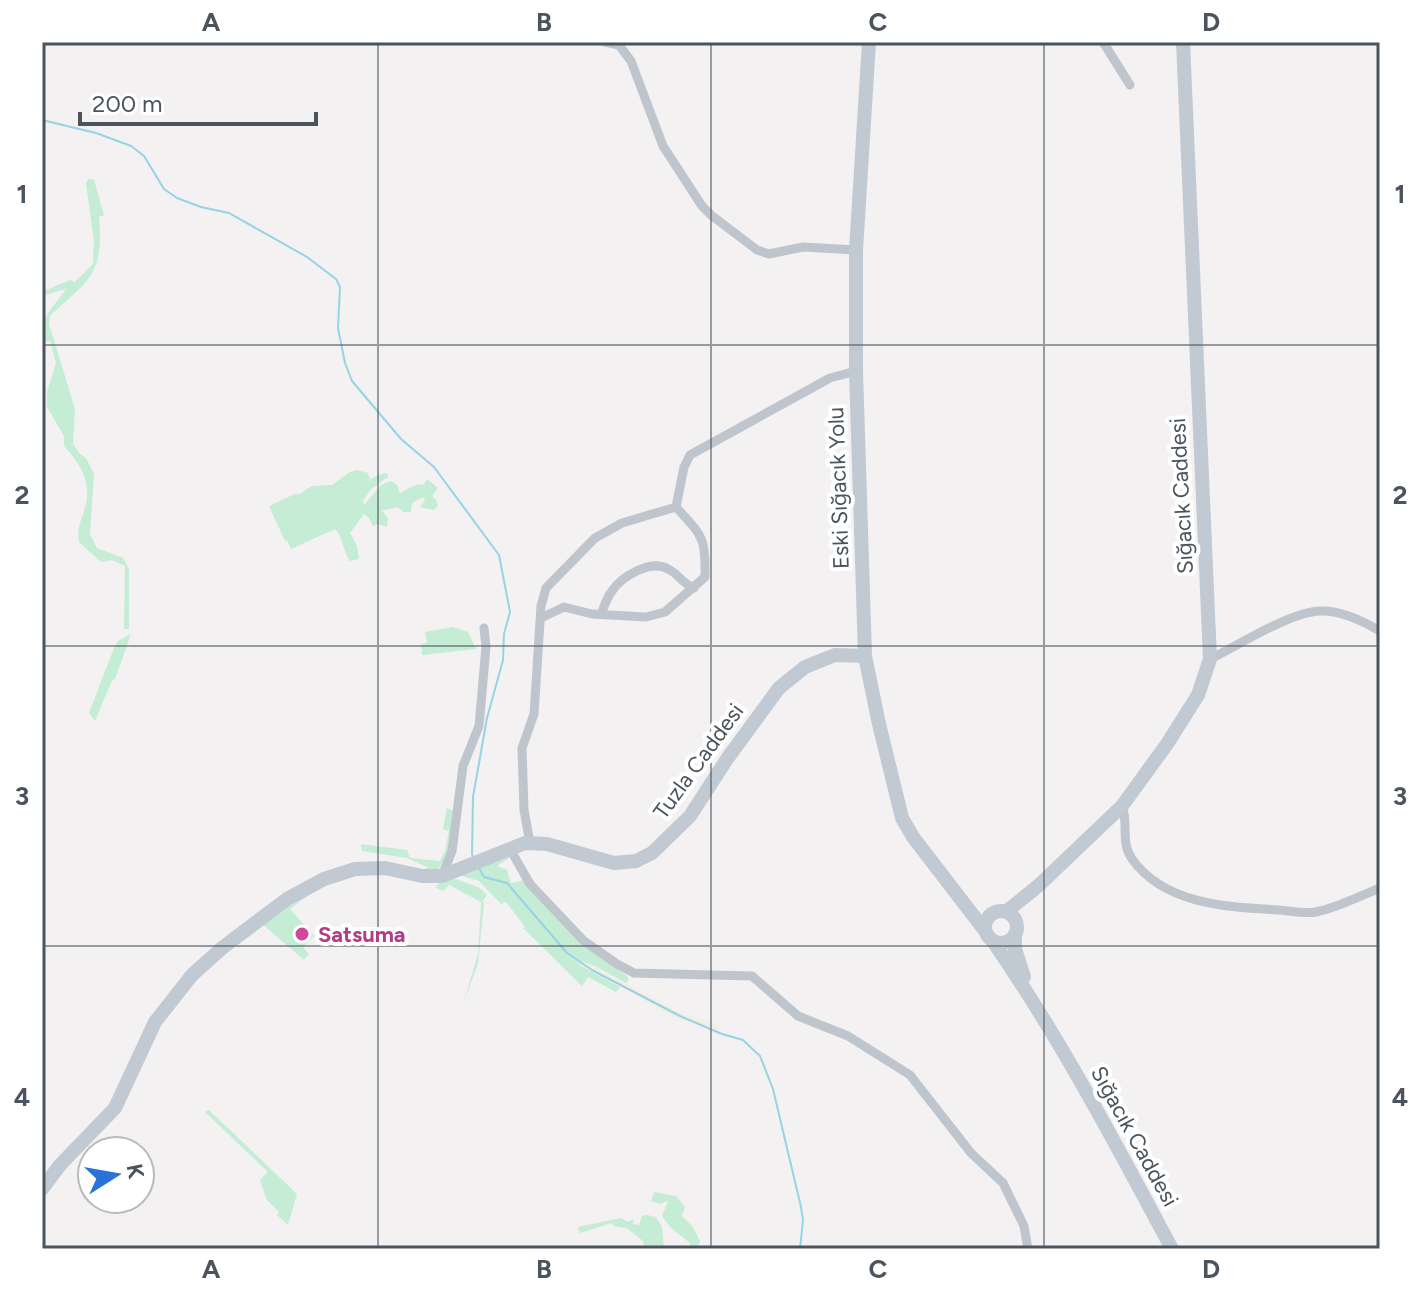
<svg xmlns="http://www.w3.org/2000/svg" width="1422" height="1291" font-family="Figtree,sans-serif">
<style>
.green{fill:#c5ecd4}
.sand{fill:#f3eee4}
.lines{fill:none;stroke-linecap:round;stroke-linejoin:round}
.stream{stroke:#96d3e5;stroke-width:2}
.street{stroke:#bec5cc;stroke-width:9}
.secondary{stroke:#c1c9d3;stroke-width:14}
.grid{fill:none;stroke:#4b545d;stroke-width:2;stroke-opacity:0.55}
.hotel-dot{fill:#d1479c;stroke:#fff;stroke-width:3}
.labels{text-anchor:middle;stroke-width:8;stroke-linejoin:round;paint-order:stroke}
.street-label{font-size:22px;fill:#4b545d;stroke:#fff}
.hotel-label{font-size:22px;font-weight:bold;fill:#b23c85;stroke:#fff;text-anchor:start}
.neatline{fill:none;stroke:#4b545d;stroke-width:3}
.grid-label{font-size:26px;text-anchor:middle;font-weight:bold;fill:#4b545d}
</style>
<rect width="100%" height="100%" fill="#f3f1f1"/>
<path class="green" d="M 89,179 L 94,180 L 104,215 L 99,217 C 104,276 89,279 50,316 L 49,324 L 75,409 L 73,444 L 80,454 L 86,458 L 94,474 L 90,534 L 97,548 L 123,558 L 129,569 L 129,629 L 124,629 L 125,566 L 112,560 L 101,562 L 79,542 C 77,532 79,526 82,517 C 94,486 84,468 64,446 L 64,436 L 47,407 L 47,392 L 56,363 L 50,341 L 42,343 C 42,313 51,311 66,289 L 42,296 L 42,292 L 70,280 L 75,282 L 93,264 L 94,242 L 86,183 Z
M 357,470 L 368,473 L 370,479 L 384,473 L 388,474 L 388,477 L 371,489 L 363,501 L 364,505 L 381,485 L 391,481 L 397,485 L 400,493 L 418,484 L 424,485 L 427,479 L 438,488 L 432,496 L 436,500 L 438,506 L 434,510 L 420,507 L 425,500 L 423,497 L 412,503 L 411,512 L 403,512 L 398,507 L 382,511 L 388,518 L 387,527 L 378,524 L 373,526 L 369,518 L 364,514 L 350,533 L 357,546 L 359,559 L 350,561 C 343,551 343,537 335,529 L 291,549 L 287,540 L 285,541 L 269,506 L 297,493 L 298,495 L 312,486 L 332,485 L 350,472 Z
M 453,627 L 468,632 L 476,649 L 422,655 L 421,644 L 427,643 L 425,632 Z
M 131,634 L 115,679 L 112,680 L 95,721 L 89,713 L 114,648 L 118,641 Z
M 447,808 L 455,812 L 450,849 L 438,870 L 426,874 L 427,867 L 407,858 L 362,851 L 361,844 L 407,850 L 410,858 L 440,861 L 445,851 L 449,831 L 443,829 Z
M 499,854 L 509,858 L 497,866 L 507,870 L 511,883 L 524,880 L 577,939 L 627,976 L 629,980 L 626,983 L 595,966 L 578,964 L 620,987 L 616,992 L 588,977 L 582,986 L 523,928 L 525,927 L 506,902 L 501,904 L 479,881 L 455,874 Z
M 448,876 L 480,888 L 487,895 L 482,902 L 484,903 L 478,964 L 464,1001 L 478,954 L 481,902 L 449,885 L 443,891 L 435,887 Z
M 311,893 L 290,909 L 314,936 L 303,947 L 309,954 L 304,960 L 261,923 Z
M 209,1110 L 297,1194 L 288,1225 L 277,1215 L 279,1212 L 267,1200 L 260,1180 L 268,1172 L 205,1112 Z
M 654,1192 L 676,1196 L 685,1207 L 682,1216 L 693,1227 L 700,1241 L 697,1249 L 690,1249 L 690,1243 L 670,1227 L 662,1216 L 668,1201 L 660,1204 L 651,1201 Z
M 647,1215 L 656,1217 L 662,1227 L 664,1249 L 644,1249 L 643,1241 L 627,1228 L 613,1226 L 612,1223 L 580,1233 L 578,1227 L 621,1218 L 627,1222 L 634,1219 L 633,1224 L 639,1225 L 642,1216 Z"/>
<path class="sand" d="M 569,957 L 595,966 L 676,1011 L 719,1026 L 717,1031 L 673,1017 Z"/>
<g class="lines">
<path class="stream" d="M 42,120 L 96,133 L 131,146 L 144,156 L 164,189 L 177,198 L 201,207 L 229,213 L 307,257 L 336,279 L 340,287 L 338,328 L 345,363 L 352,381 L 401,439 L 434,467 L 499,555 L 510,612 L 504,634 L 503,660 L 487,718 L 473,797 L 472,854 L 474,859
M 479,868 L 484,877 L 507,883 L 567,953 L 592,970 L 680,1016 L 722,1034 L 743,1040 L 760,1056 L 773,1089 L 801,1207 L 803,1220 L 800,1249"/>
<path class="street" d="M 605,42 L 619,45 L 631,61 L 663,146 L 702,206 L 711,215 L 757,250 L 769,254 L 803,247 L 856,250
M 1103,42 L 1130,85
M 601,614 C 604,607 607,597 612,591 C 622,576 651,559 668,569 C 679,574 680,582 694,588
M 541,618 L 564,607 L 592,614 L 646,617 L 665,612 L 705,577 C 706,536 702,536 676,507
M 1210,659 C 1239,645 1290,612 1320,611 C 1340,610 1363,621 1380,631
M 1122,806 C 1129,824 1120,842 1132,859 C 1165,905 1228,907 1279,910 C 1290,911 1305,914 1316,912 C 1337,908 1360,896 1380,888
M 530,843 L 524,810 L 522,748 L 534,714 L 541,606 L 546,588 L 595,538 L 622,523 L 676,507 L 684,467 L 690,455 L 830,378 L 856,371
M 510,849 L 530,884 L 584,941 L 617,964 L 634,973 L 752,976 L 798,1016 L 848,1036 L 910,1075 L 971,1153 L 1003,1183 L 1024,1226 L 1028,1249
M 442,876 L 452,851 L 463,766 L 479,726 L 486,647 L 484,628"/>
<path class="secondary" d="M 869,42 L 856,250 L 856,371 L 865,656 L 879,724 L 902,818 L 913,837 L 986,932
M 1007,911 L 1038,886 L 1122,806 L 1167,744 L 1198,695 L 1210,659 L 1183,42
M985 927a16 16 0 1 1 32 0a16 16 0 1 1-32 0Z
M 1015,934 L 1015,949 L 1024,977
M 992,940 C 1060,1038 1116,1144 1172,1249
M 42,1189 L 60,1165 L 115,1108 L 155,1022 L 192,975 L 222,948 L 287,899 L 324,879 L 355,869 L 385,868 L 422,876 L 442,876 L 525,843 L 547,844 L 614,863 L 636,861 L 652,853 L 690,816 L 727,759 L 779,688 L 805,667 L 835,655 L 865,656"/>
</g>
<path class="grid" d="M 378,42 L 378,1249M 711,42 L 711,1249M 1044,42 L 1044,1249M 42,345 L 1380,345M 42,646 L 1380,646M 42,946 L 1380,946"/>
<circle class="hotel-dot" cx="302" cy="934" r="8"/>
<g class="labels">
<g class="street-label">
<text transform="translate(838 488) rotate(-92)" y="8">Eski Sığacık Yolu</text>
<text transform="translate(1181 496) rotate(-93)" y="8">Sığacık Caddesi</text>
<text transform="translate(698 761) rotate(-54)" y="8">Tuzla Caddesi</text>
<text transform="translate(1135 1136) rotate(61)" y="8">Sığacık Caddesi</text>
</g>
<g class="hotel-label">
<text x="318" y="942">Satsuma</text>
</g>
</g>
<rect width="1422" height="1291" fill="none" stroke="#ffffff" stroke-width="88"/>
<g transform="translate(116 1175) rotate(79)"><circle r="38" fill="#ffffff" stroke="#b7bbbe" stroke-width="2"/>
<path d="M0-6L14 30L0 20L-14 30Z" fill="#2a72d5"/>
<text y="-12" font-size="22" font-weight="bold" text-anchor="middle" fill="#4b545d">K</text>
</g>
<path d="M80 112v12h236v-12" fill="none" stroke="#4b545d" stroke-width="4"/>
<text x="92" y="112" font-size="24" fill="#4b545d" stroke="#ffffff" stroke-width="6" paint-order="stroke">200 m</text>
<rect x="44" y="44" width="1334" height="1203" class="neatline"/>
<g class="grid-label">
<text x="211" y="31">A</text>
<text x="544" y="31">B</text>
<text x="878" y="31">C</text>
<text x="1211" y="31">D</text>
<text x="22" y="203">1</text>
<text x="1400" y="203">1</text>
<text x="22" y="504">2</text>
<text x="1400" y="504">2</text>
<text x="22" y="805">3</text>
<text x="1400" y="805">3</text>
<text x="22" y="1106">4</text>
<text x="1400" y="1106">4</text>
<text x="211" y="1278">A</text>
<text x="544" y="1278">B</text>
<text x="878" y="1278">C</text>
<text x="1211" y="1278">D</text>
</g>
</svg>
